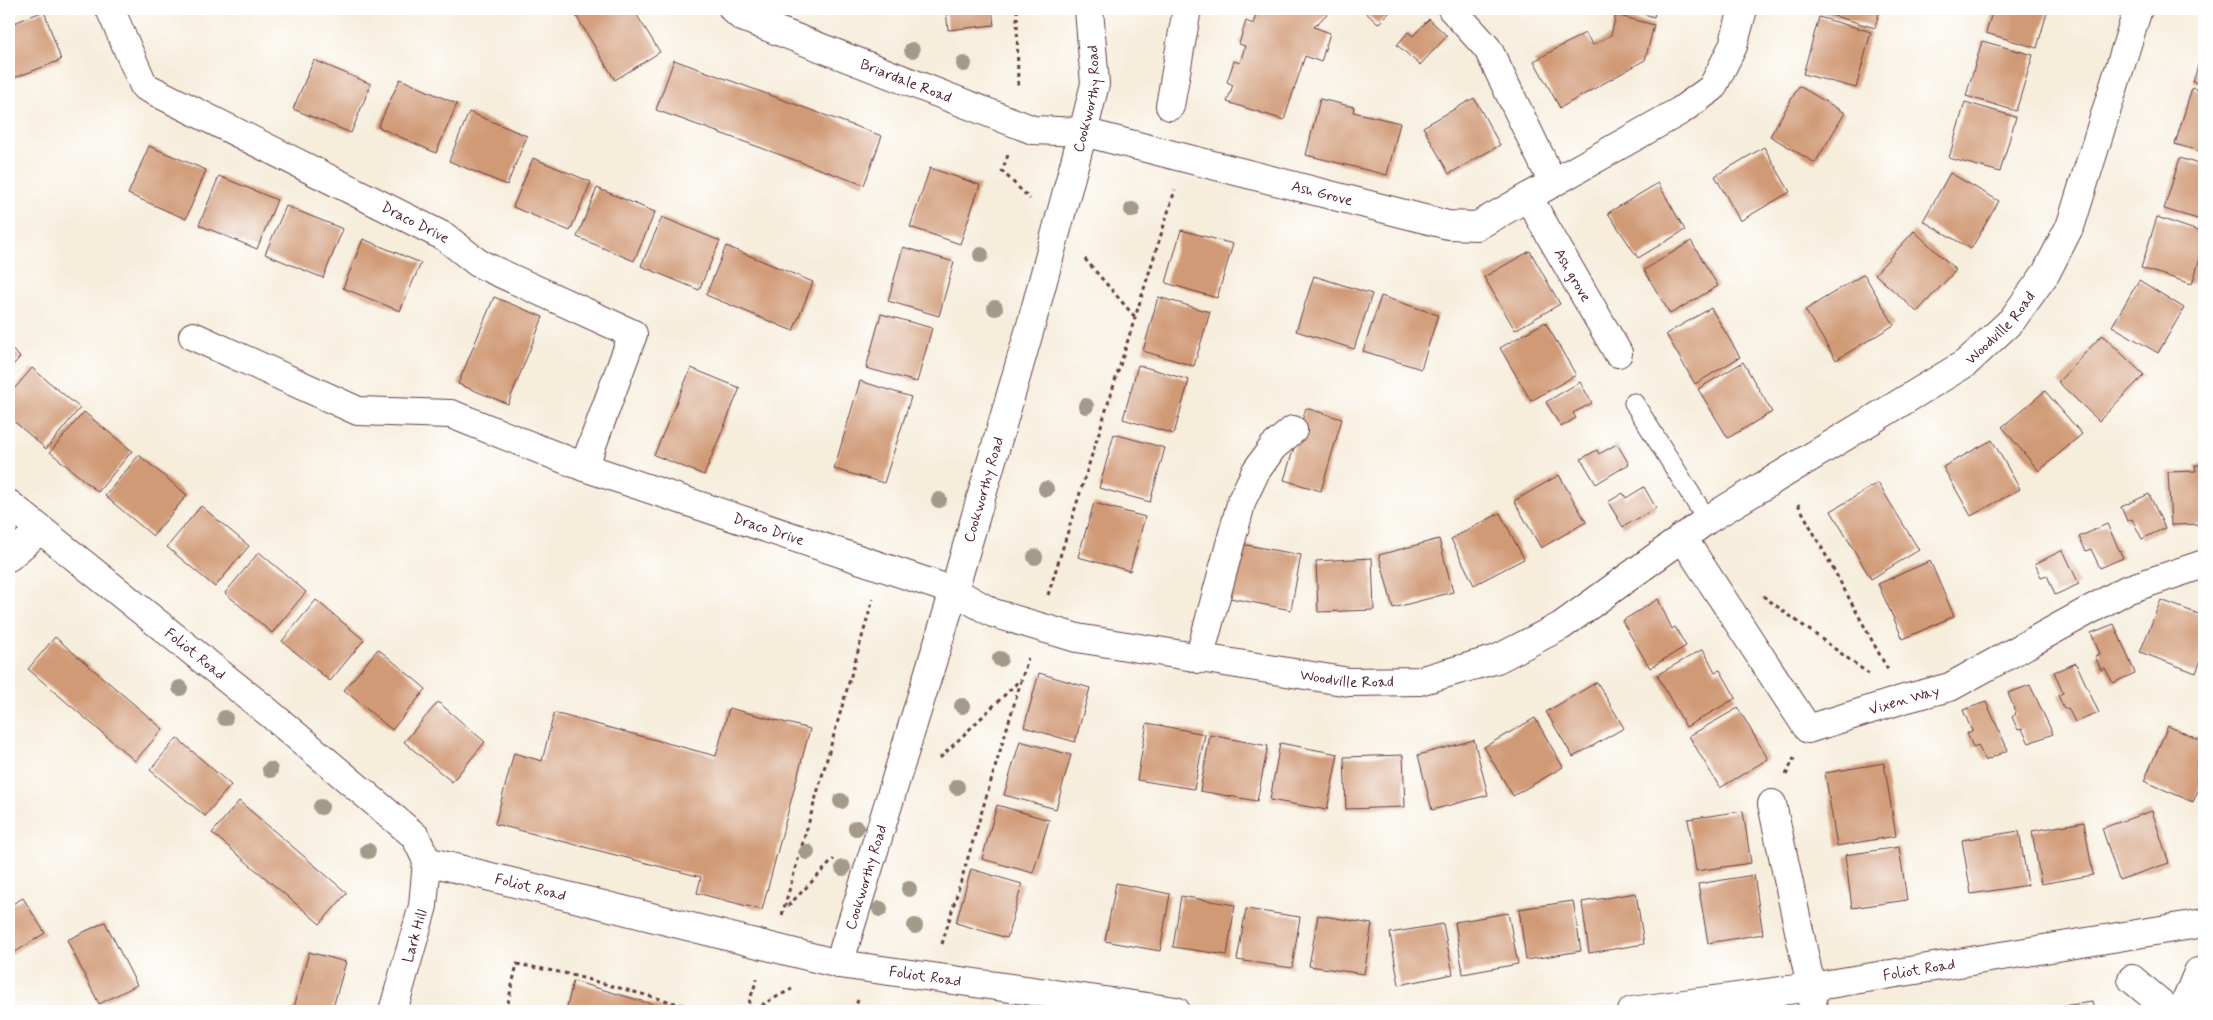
<svg xmlns="http://www.w3.org/2000/svg" width="2213" height="1020" font-family="Mynerve,sans-serif">
<style>
.building{fill:#d09a76}
.lines{fill:none;stroke-linecap:round;stroke-linejoin:round}
.lane-casing{stroke:#643e45;stroke-width:21}
.street-casing{stroke:#643e45;stroke-width:30}
.path{stroke:#643e45;stroke-width:3;stroke-dasharray:4 4;stroke-linecap:butt}
.lane{stroke:#fff;stroke-width:19}
.street{stroke:#fff;stroke-width:28}
.tree{fill:#a49a8b}
.labels{text-anchor:middle;stroke-width:4;stroke-linejoin:round;paint-order:stroke}
.street-label{font-size:15px;fill:#4a1f2b;stroke:#fff}
</style>
<rect width="100%" height="100%" fill="#fff"/>
<filter id="ink" filterUnits="userSpaceOnUse"><feTurbulence type="fractalNoise" baseFrequency=".02" numOctaves="2"/><feDisplacementMap in="SourceGraphic" scale="10" xChannelSelector="R" yChannelSelector="G"/><feConvolveMatrix kernelMatrix="1 2 1 2 8 2 1 2 1" color-interpolation-filters="sRGB"/></filter>
<filter id="wash" filterUnits="userSpaceOnUse"><feTurbulence type="fractalNoise" baseFrequency=".0096" numOctaves="4" result="noise"/><feDisplacementMap in="SourceGraphic" scale="20" xChannelSelector="R" yChannelSelector="G"/><feGaussianBlur stdDeviation="1.12" result="paint"/><feColorMatrix in="noise" values="0 0 0 0 0 0 0 0 0 0 0 0 0 0 0 0 0 1.4 0 .05"/><feComposite in="paint" operator="in"/></filter>
<g filter="url(#wash)">
<rect width="100%" height="100%" fill="#f6eddb"/>
<g id="blocks">
<path class="building" d="M 572,9 L 633,9 L 660,52 L 615,80 Z
M 946,9 L 992,9 L 994,25 L 948,30 Z
M 1258,9 L 1332,9 L 1314,27 L 1330,33 L 1321,62 L 1305,56 L 1284,120 L 1227,102 L 1233,85 L 1227,82 L 1234,61 L 1240,63 L 1245,46 L 1239,44 L 1246,21 L 1253,24 Z
M 1362,9 L 1387,9 L 1390,12 L 1378,24 Z
M 1628,9 L 1656,9 L 1654,17 Z
M 1821,9 L 1880,9 L 1875,28 L 1821,12 Z
M 1993,9 L 2048,9 L 2037,48 L 1986,33 Z
M 44,11 L 61,60 L 9,80 L 9,25 Z
M 1616,15 L 1654,25 L 1645,60 L 1560,108 L 1534,61 L 1585,33 L 1593,45 L 1611,35 Z
M 1819,17 L 1871,32 L 1856,88 L 1803,74 Z
M 1429,19 L 1447,36 L 1420,65 L 1397,45 L 1408,32 L 1413,36 Z
M 1982,41 L 2033,55 L 2016,111 L 1966,96 Z
M 2204,46 L 2204,85 L 2193,82 Z
M 314,60 L 371,84 L 351,133 L 293,109 Z
M 674,60 L 882,136 L 864,185 L 656,110 Z
M 400,79 L 457,104 L 436,153 L 378,127 Z
M 1799,86 L 1845,113 L 1815,163 L 1770,136 Z
M 2192,88 L 2204,92 L 2204,153 L 2175,144 Z
M 1474,98 L 1500,145 L 1449,174 L 1423,127 Z
M 1320,99 L 1354,107 L 1353,112 L 1400,123 L 1387,175 L 1306,155 Z
M 1965,102 L 2016,117 L 2000,172 L 1949,158 Z
M 469,112 L 527,136 L 507,185 L 449,161 Z
M 149,146 L 206,170 L 186,219 L 128,194 Z
M 1764,147 L 1790,192 L 1740,221 L 1715,176 Z
M 533,158 L 591,182 L 570,231 L 513,207 Z
M 2180,158 L 2204,166 L 2204,221 L 2164,209 Z
M 930,168 L 980,185 L 960,244 L 910,227 Z
M 1950,173 L 1999,201 L 1971,249 L 1923,221 Z
M 219,176 L 277,200 L 257,249 L 199,225 Z
M 1658,183 L 1685,230 L 1638,258 L 1608,213 Z
M 597,188 L 655,212 L 634,261 L 577,237 Z
M 286,206 L 343,229 L 323,278 L 265,254 Z
M 662,217 L 720,241 L 699,290 L 641,266 Z
M 2157,217 L 2204,233 L 2204,246 L 2192,284 L 2141,268 Z
M 1181,230 L 1233,244 L 1217,298 L 1166,283 Z
M 1914,231 L 1956,270 L 1917,312 L 1875,274 Z
M 363,239 L 421,263 L 400,311 L 343,288 Z
M 1691,241 L 1718,286 L 1670,314 L 1644,270 Z
M 726,246 L 813,282 L 793,331 L 706,295 Z
M 903,247 L 954,262 L 939,316 L 888,301 Z
M 1530,251 L 1560,304 L 1515,330 L 1484,277 Z
M 1864,274 L 1894,325 L 1836,360 L 1805,310 Z
M 1314,276 L 1372,294 L 1354,349 L 1296,331 Z
M 2139,280 L 2184,308 L 2158,353 L 2112,326 Z
M 1381,296 L 1438,315 L 1421,369 L 1363,351 Z
M 494,297 L 543,317 L 508,404 L 458,384 Z
M 1158,297 L 1210,312 L 1194,366 L 1143,351 Z
M 1711,308 L 1740,357 L 1695,384 L 1666,334 Z
M 881,314 L 932,328 L 917,382 L 866,368 Z
M 1545,322 L 1576,375 L 1531,401 L 1500,348 Z
M 2102,335 L 2144,375 L 2099,421 L 2058,382 Z
M 9,347 L 20,357 L 9,370 Z
M 1743,362 L 1772,412 L 1728,438 L 1698,389 Z
M 1138,365 L 1189,380 L 1174,434 L 1123,419 Z
M 32,368 L 80,408 L 46,449 L 9,417 L 9,395 Z
M 691,368 L 740,388 L 704,475 L 654,455 Z
M 860,381 L 911,397 L 884,483 L 834,469 Z
M 1580,382 L 1592,403 L 1573,413 L 1576,418 L 1561,427 L 1546,402 Z
M 2045,391 L 2082,434 L 2039,471 L 2002,427 Z
M 1306,408 L 1342,419 L 1321,491 L 1284,480 Z
M 84,412 L 132,451 L 98,492 L 50,452 Z
M 1114,434 L 1165,448 L 1150,502 L 1099,488 Z
M 1992,440 L 2020,489 L 1971,516 L 1943,467 Z
M 1617,444 L 1629,464 L 1596,484 L 1581,459 L 1597,450 L 1599,454 Z
M 139,455 L 187,495 L 153,536 L 105,496 Z
M 2195,465 L 2204,465 L 2204,524 L 2171,525 L 2168,472 L 2196,471 Z
M 1559,475 L 1586,522 L 1541,548 L 1514,501 Z
M 1878,483 L 1919,550 L 1871,579 L 1831,511 Z
M 1644,487 L 1656,508 L 1623,527 L 1608,502 L 1623,493 L 1626,498 Z
M 2149,494 L 2165,528 L 2142,539 L 2132,519 L 2127,521 L 2121,507 Z
M 1094,503 L 1145,517 L 1130,571 L 1078,557 Z
M 201,506 L 249,546 L 215,587 L 167,547 Z
M 1500,513 L 1524,559 L 1474,585 L 1451,539 Z
M 2107,524 L 2123,558 L 2100,568 L 2091,549 L 2086,551 L 2079,537 Z
M 1439,539 L 1453,592 L 1393,608 L 1379,555 Z
M 1241,544 L 1301,555 L 1291,610 L 1230,598 Z
M 2063,550 L 2079,584 L 2055,595 L 2047,575 L 2041,577 L 2035,564 Z
M 259,552 L 306,592 L 272,633 L 225,593 Z
M 1372,558 L 1374,610 L 1318,612 L 1316,561 Z
M 1930,561 L 1954,616 L 1903,639 L 1878,584 Z
M 1658,599 L 1672,629 L 1675,627 L 1686,646 L 1650,668 L 1622,621 Z
M 316,600 L 364,640 L 330,681 L 282,641 Z
M 2161,600 L 2204,616 L 2204,652 L 2196,673 L 2140,652 Z
M 2114,624 L 2135,673 L 2113,683 L 2105,668 L 2101,670 L 2095,656 L 2100,654 L 2091,633 Z
M 55,637 L 163,729 L 135,761 L 28,669 Z
M 378,649 L 426,689 L 392,730 L 344,690 Z
M 1703,649 L 1715,672 L 1720,670 L 1736,698 L 1686,727 L 1657,675 Z
M 2076,663 L 2099,713 L 2075,722 L 2068,708 L 2064,709 L 2058,695 L 2063,693 L 2054,672 Z
M 1039,673 L 1090,688 L 1075,742 L 1024,727 Z
M 1597,682 L 1624,728 L 1573,757 L 1546,712 Z
M 2030,685 L 2053,734 L 2029,743 L 2022,729 L 2018,730 L 2012,717 L 2016,714 L 2008,693 Z
M 438,702 L 485,742 L 452,782 L 404,742 Z
M 1986,702 L 2008,750 L 1985,761 L 1978,745 L 1973,747 L 1967,733 L 1972,731 L 1963,710 Z
M 729,708 L 810,729 L 762,910 L 697,893 L 701,877 L 495,824 L 514,753 L 542,761 L 554,713 L 716,756 Z
M 1738,708 L 1768,759 L 1720,788 L 1689,736 Z
M 1535,718 L 1563,767 L 1513,796 L 1484,747 Z
M 1147,723 L 1205,734 L 1194,789 L 1137,780 Z
M 2168,726 L 2204,742 L 2204,777 L 2193,802 L 2144,781 Z
M 1210,735 L 1268,746 L 1257,801 L 1200,791 Z
M 177,738 L 231,785 L 205,816 L 150,770 Z
M 1474,740 L 1488,795 L 1432,810 L 1418,755 Z
M 1020,741 L 1071,755 L 1056,809 L 1004,795 Z
M 1280,743 L 1338,754 L 1327,810 L 1270,800 Z
M 1403,755 L 1405,807 L 1346,809 L 1344,757 Z
M 1884,763 L 1896,836 L 1837,846 L 1825,773 Z
M 239,801 L 347,893 L 320,924 L 212,833 Z
M 997,805 L 1049,820 L 1033,873 L 982,859 Z
M 1743,811 L 1751,863 L 1696,871 L 1688,819 Z
M 2152,811 L 2169,863 L 2119,880 L 2102,828 Z
M 2084,822 L 2093,875 L 2041,884 L 2032,831 Z
M 2019,831 L 2028,885 L 1971,894 L 1962,840 Z
M 1899,847 L 1907,900 L 1852,908 L 1845,855 Z
M 971,869 L 1022,884 L 1007,938 L 956,923 Z
M 1754,875 L 1763,934 L 1708,943 L 1698,884 Z
M 1116,883 L 1170,894 L 1160,951 L 1105,941 Z
M 1636,893 L 1644,944 L 1589,953 L 1582,902 Z
M 1181,896 L 1235,905 L 1227,955 L 1173,947 Z
M 23,898 L 45,933 L 9,956 L 9,906 Z
M 1573,901 L 1581,951 L 1526,960 L 1519,909 Z
M 1246,909 L 1300,917 L 1292,968 L 1237,960 Z
M 1508,913 L 1518,964 L 1463,974 L 1455,922 Z
M 1318,915 L 1372,924 L 1364,974 L 1309,966 Z
M 105,922 L 137,985 L 99,1004 L 67,940 Z
M 1443,924 L 1453,974 L 1399,985 L 1390,933 Z
M 309,952 L 346,962 L 332,1011 L 293,1011 Z
M 573,981 L 676,1011 L 566,1011 Z
M 2092,1002 L 2094,1011 L 2040,1011 L 2039,1009 Z"/>
</g>
</g>
<g filter="url(#ink)">
<use href="#blocks" fill-opacity="0" stroke="#643e45" stroke-width="1"/>
<g class="lines">
<g class="lane-casing">
<path id="lane" d="M 1634,403 L 1707,520"/>
</g>
<g class="street-casing">
<g id="street">
<path id="s1" d="M 110,9 L 144,86 L 445,237 L 478,263 L 633,334 L 584,467 L 954,591 L 993,613 L 1077,638 L 1349,682 L 1419,681 L 1497,659 L 1561,626 L 1707,520 L 1966,363 L 2012,320 L 2046,273 L 2071,224 L 2138,9"/>
<path id="s2" d="M 733,9 L 742,17 L 1033,130 L 1083,132 L 1448,225 L 1477,226 L 1680,111 L 1712,88 L 1733,46 L 1743,9"/>
<path d="M 1452,9 L 1488,49 L 1553,183"/>
<path d="M 1170,106 L 1187,9"/>
<path id="s3" d="M 1528,197 L 1618,353"/>
<path d="M 193,336 L 358,411 L 451,414 L 584,467"/>
<path id="s4" d="M 9,504 L 268,712 L 415,836 L 427,861 L 839,964 L 1176,1011"/>
<path id="s5" d="M 1682,537 L 1808,729 L 1904,699 L 1950,687 L 2126,590 L 2204,564"/>
<path d="M 9,557 L 40,530"/>
<path d="M 1199,659 L 1242,500 L 1256,471 L 1273,447 L 1293,430"/>
<path d="M 1772,804 L 1811,987 L 1813,1011"/>
<path id="s6" d="M 839,964 L 954,591 L 1031,325 L 1083,132 L 1095,84 L 1089,9"/>
<path d="M 2132,979 L 2170,1011"/>
<path id="s7" d="M 393,1011 L 423,906 L 427,861"/>
<path id="s8" d="M 1632,1011 L 1811,987 L 2204,923"/>
<path d="M 2182,1011 L 2198,972"/>
</g>
</g>
<path class="path" d="M 1017,9 L 1018,89
M 1008,155 L 1002,171 L 1030,199
M 1085,259 L 1135,317
M 1798,504 L 1888,670
M 1048,595 L 1175,190
M 1763,596 L 1869,674
M 940,758 L 1021,679
M 1786,775 L 1794,758
M 788,906 L 834,859
M 782,915 L 873,599
M 942,944 L 1028,658
M 506,1011 L 517,964 L 564,973 L 705,1011
M 746,1011 L 757,979
M 771,1011 L 763,1004 L 792,989
M 854,1011 L 858,1000"/>
<use href="#lane" class="lane"/>
<use href="#street" class="street"/>
</g>
<g class="tree">
<circle cx="912" cy="50" r="8"/>
<circle cx="964" cy="64" r="8"/>
<circle cx="1132" cy="210" r="8"/>
<circle cx="981" cy="255" r="8"/>
<circle cx="995" cy="308" r="8"/>
<circle cx="1086" cy="406" r="8"/>
<circle cx="1046" cy="489" r="8"/>
<circle cx="939" cy="500" r="8"/>
<circle cx="1035" cy="557" r="8"/>
<circle cx="1000" cy="659" r="8"/>
<circle cx="180" cy="688" r="8"/>
<circle cx="962" cy="706" r="8"/>
<circle cx="225" cy="718" r="8"/>
<circle cx="270" cy="770" r="8"/>
<circle cx="957" cy="787" r="8"/>
<circle cx="841" cy="801" r="8"/>
<circle cx="321" cy="807" r="8"/>
<circle cx="856" cy="828" r="8"/>
<circle cx="368" cy="851" r="8"/>
<circle cx="807" cy="852" r="8"/>
<circle cx="843" cy="868" r="8"/>
<circle cx="909" cy="889" r="8"/>
<circle cx="880" cy="909" r="8"/>
<circle cx="915" cy="926" r="8"/>
</g>
</g>
<g class="labels">
<g class="street-label">
<text dy="5" stroke="none"><textPath href="#s2" startOffset="188">Briardale Road</textPath></text>
<text dy="5" stroke="none"><textPath href="#s6" startOffset="901">Cookworthy Road</textPath></text>
<text dy="5" stroke="none"><textPath href="#s2" startOffset="621">Ash Grove</textPath></text>
<text dy="5" stroke="none"><textPath href="#s1" startOffset="388">Draco Drive</textPath></text>
<text dy="5" stroke="none"><textPath href="#s3" startOffset="90">Ash grove</textPath></text>
<text dy="5" stroke="none"><textPath href="#s1" startOffset="2329">Woodville Road</textPath></text>
<text dy="5" stroke="none"><textPath href="#s6" startOffset="496">Cookworthy Road</textPath></text>
<text dy="5" stroke="none"><textPath href="#s1" startOffset="970">Draco Drive</textPath></text>
<text dy="5" stroke="none"><textPath href="#s4" startOffset="239">Foliot Road</textPath></text>
<text dy="5" stroke="none"><textPath href="#s1" startOffset="1571">Woodville Road</textPath></text>
<text dy="5" stroke="none"><textPath href="#s5" startOffset="330">Vixen Way</textPath></text>
<text dy="5" stroke="none"><textPath href="#s6" startOffset="91">Cookworthy Road</textPath></text>
<text dy="5" stroke="none"><textPath href="#s4" startOffset="659">Foliot Road</textPath></text>
<text dy="5" stroke="none"><textPath href="#s7" startOffset="78">Lark Hill</textPath></text>
<text dy="5" stroke="none"><textPath href="#s8" startOffset="290">Foliot Road</textPath></text>
<text dy="5" stroke="none"><textPath href="#s4" startOffset="1064">Foliot Road</textPath></text>
</g>
</g>
<rect width="2213" height="1020" fill="none" stroke="#fff" stroke-width="30"/>
</svg>
